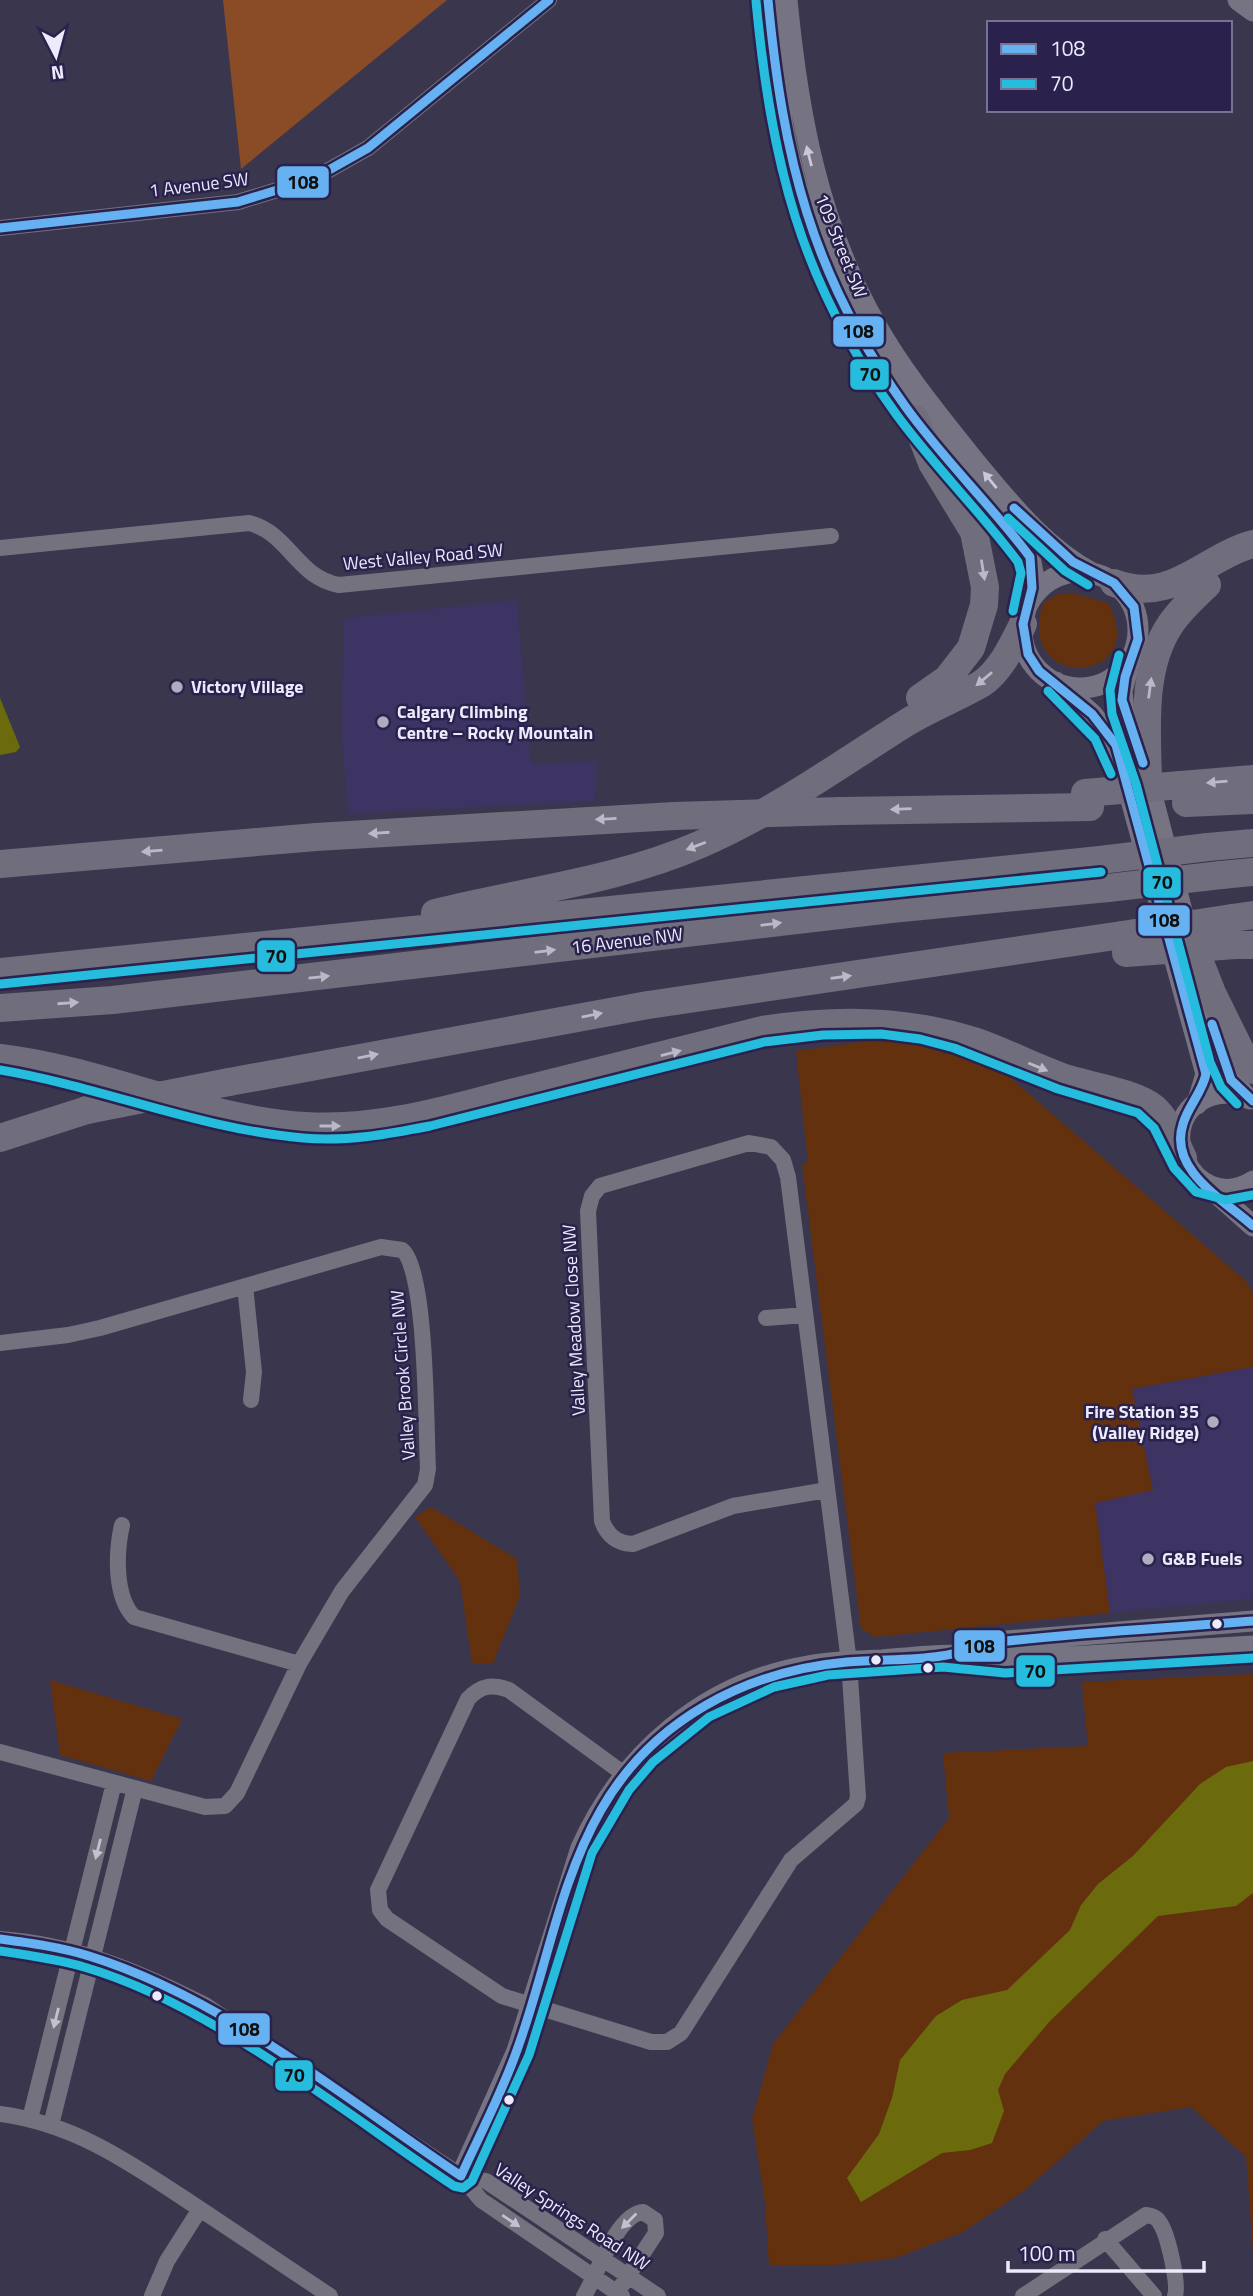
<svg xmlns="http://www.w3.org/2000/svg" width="1253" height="2296" font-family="'Titillium Web',sans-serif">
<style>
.built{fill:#3d3463}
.green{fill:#64310f}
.forest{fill:#8a4c27}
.water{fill:#6b6b0e}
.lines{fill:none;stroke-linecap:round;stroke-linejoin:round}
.street{stroke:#73727e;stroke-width:16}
.secondary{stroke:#767483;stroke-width:21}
.highway{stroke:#706d7d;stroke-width:28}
.highway-bridge{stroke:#706d7d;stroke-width:28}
.bus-1-casing{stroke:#2a224c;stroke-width:14}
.bus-2-casing{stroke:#2a224c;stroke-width:14}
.bus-1{stroke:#66b1f2;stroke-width:9}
.bus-2{stroke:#26bcdd;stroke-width:9}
.oneway{fill:#c9c7d8}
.oneway2{fill:#bab9c9}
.oneway3{fill:#c2c1d0}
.poi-dot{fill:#aeacbf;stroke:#2a224c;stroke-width:2.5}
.bus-dot{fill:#ecebfc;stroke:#2a224c;stroke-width:2.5}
.labels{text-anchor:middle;stroke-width:5;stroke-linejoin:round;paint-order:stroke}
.street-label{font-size:18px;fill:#ecebfc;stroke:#2a224c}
.poi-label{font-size:18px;font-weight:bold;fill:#ecebfc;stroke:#2a224c;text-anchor:start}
.line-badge{stroke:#2a224c;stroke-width:2.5}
.pale-badge-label{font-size:19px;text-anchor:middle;font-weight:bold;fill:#111}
</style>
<rect width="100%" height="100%" fill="#3a364e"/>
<path class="built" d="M 517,600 L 531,764 L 597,761 L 595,801 L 348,814 L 341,728 L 344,618 Z
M 1253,1367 L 1253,1599 L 1110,1613 L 1095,1502 L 1153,1489 L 1131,1389 Z"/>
<path class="green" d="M 1072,593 L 1108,603 C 1153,685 1014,694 1043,603 L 1058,594 Z
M 883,1039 L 941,1040 L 992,1062 L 1247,1282 L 1253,1294 L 1253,1367 L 1132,1389 L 1153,1490 L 1095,1503 L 1110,1613 L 875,1637 L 861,1629 L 802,1164 L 808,1163 L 796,1051 Z
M 431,1507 L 517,1559 L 520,1596 L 493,1663 L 472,1664 L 460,1581 L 415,1517 Z
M 1253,1674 L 1253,2254 L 1246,2157 L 1191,2107 L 1103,2121 L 1024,2191 L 963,2232 L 896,2258 L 837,2265 L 769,2266 L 765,2202 L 752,2119 L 773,2044 L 949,1818 L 943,1753 L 1088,1746 L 1082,1682 Z
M 50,1680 L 182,1719 L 151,1781 L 60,1755 Z"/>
<path class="forest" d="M 223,0 L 447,0 L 241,169 Z"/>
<path class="water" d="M 0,698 L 20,747 L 16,752 L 0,755 Z
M 1253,1761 L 1253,1893 L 1236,1906 L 1158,1916 L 1050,2021 L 1005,2074 L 998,2090 L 1004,2111 L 992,2143 L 970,2150 L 942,2153 L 861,2202 L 847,2178 L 879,2134 L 892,2098 L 900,2060 L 936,2016 L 962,2000 L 1007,1990 L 1070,1930 L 1081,1905 L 1098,1884 L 1133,1856 L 1200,1784 L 1226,1767 Z"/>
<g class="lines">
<path class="street" d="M 0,228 L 238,202 L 313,179 L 368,148 L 549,0
M 0,548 L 249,523 C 289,533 297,578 339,585 L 831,536
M 245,1286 L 254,1372 L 251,1400
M 766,1318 L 805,1315
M 0,1343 L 68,1335 L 100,1328 L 381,1247 L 402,1250 C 427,1268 426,1432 428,1469 L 425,1485 L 342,1591 L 299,1664 L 237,1793 L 225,1806 L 205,1807 L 0,1752
M 122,1525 C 116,1552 114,1596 134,1617 L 299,1664
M 624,1774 L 509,1690 C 492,1684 481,1685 468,1699 L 378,1890 L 380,1910 L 387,1919 L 502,1996 L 651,2042 L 667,2042 L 681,2033 L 791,1860 L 856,1804 L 858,1797 L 849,1662 L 788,1177 L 783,1160 L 771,1147 L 749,1143 L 600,1186 L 592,1196 L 588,1211 L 602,1521 C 607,1535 617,1544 633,1544 L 733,1506 L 827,1490
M 0,1939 C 74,1944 140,1972 205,2005 L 461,2176 L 481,2200 L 622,2296
M 0,2114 C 78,2124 136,2167 200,2209 L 167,2261 L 152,2296
M 30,2119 L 114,1783
M 51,2125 L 135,1788
M 461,2176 L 486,2181 L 658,2296
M 200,2209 L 330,2296
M 1105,2239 L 1154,2296
M 584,2296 C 597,2276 616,2215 643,2212 L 655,2220 L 656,2233 L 622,2285
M 1023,2296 L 1146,2215 C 1152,2216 1157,2217 1160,2223 C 1168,2235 1179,2284 1175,2296"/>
<path class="secondary" d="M 768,0 C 772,42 776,84 783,126 C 801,226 845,324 905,406 C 943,459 992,504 1030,557 L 1033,573 L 1025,613
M 787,0 C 798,114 818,224 876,325 C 903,373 938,415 972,458 C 1008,501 1044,548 1094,574
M 1238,0 L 1253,11
M1022 630a58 58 0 1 1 116 0a58 58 0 1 1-116 0Z
M 1131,658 L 1122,691 L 1124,711 L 1148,780 L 1189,938
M 1056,682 L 1092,714 L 1116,745 L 1206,1074 L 1197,1104
M 1206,1000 C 1215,1035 1220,1069 1246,1096
M 1250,1099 C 1238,1093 1225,1092 1213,1095 C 1145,1116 1193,1219 1253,1181
M 1208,1186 L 1253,1226
M 970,1653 L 995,1642 L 1253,1621
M 461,2176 L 517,2051 L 581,1848 C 623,1754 705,1683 808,1666 C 832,1661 858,1661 882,1660 C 927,1656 959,1651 1004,1661 L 1253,1646"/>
<path class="highway" d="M 915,419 L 932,463 L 974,532 L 985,587 L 984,605 L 971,648 L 947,679 L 920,698
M 1114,583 C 1173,605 1202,558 1253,544
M 1148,780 C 1147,730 1141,669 1170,625 C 1180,610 1194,597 1207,585
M 1181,785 L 1253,779
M 1186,803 L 1253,800
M 841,811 L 1090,807
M 1208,847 L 1253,843
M 0,864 L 316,837 L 674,816
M 1221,875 L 1253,872
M 435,913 C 523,891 617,881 701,844 C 773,813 839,765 906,723 C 930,708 957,698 981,684 C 1001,671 1013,644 1023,624
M 1232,918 L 1253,915
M 1188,932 L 1212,993 L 1246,1062 L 1253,1070
M 1235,945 L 1253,945
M 0,972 L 1100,860
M 0,1008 L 113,1000 L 891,909 L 1108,888
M 0,1058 C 104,1070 201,1120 306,1126 C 372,1130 436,1113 499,1096 C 587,1074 675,1051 762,1030 C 835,1019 904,1019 974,1041 C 1006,1052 1036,1068 1068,1079 C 1091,1086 1136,1093 1154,1108 C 1168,1120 1175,1142 1183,1158
M 229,1082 L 648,1005 L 1122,935
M 0,1138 L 87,1110"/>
<path class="highway-bridge" d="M 1085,793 L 1181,785
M 674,816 L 841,811
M 1100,860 L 1208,847
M 1108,888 L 1221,875
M 1122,935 L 1232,918
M 1126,953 L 1235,945
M 87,1110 L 229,1082"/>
<g class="bus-1-casing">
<path id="bus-1" d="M 768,0 C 783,157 811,275 905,406 C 943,459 991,505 1030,557 L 1032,588 L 1023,624 L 1028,654 L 1039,671 L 1092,714 L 1116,745 L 1206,1074 C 1202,1093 1188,1106 1183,1124 C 1168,1170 1224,1200 1253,1226
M 0,228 L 238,202 L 313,179 L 368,148 L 549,0
M 1014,508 L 1073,562 L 1114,583 L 1134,607 L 1138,639 L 1125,677 L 1122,700 L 1143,763
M 1212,1024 L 1231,1080 L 1253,1101
M 0,1939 C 30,1943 60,1947 89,1956 C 224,1998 344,2098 461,2176
M 461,2176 C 480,2134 502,2093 517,2050 C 546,1971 559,1883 601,1810 C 652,1720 746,1671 847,1662 C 878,1659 909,1661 941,1656 C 961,1654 980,1644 999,1642 C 1084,1632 1169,1628 1253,1621"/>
</g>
<g class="bus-2-casing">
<path id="bus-2" d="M 756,1 C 771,161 800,282 896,414 C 934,466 980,511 1018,562 L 1021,573 L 1013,611
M 1008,518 L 1065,571 L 1088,585
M 1119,655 L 1110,690 L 1112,714 L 1136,784 L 1210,1062 L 1221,1087 L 1237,1104
M 1048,691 L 1095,739 L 1111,774
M 1,984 L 1101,872
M 0,1070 C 102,1087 199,1129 303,1138 C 346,1142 389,1134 430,1126 L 764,1042 L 823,1035 L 881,1034 L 920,1039 L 954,1048 L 1058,1089 L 1138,1113 L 1154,1128 L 1174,1168 L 1196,1192 L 1226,1200 L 1253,1195
M 0,1951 C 28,1955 56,1959 84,1967 C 211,2004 343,2112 454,2186 L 463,2188 L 472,2181 L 529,2055 L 592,1853 L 629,1790 L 653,1762 L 709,1717 L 774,1687 L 828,1675 L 943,1667 L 1005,1673 L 1253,1658"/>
</g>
<use href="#bus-1" class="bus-1"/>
<use href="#bus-2" class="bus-2"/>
</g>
<defs><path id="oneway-solid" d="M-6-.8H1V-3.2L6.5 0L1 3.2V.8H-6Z" transform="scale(1.75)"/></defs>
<g class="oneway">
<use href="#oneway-solid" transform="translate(809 156) rotate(-104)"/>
<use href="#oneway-solid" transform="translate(990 480) rotate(-129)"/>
</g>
<g class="oneway2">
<use href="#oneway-solid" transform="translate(983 570) rotate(81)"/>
<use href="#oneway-solid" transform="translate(984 679) rotate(140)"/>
<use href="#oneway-solid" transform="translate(1150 688) rotate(-82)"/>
<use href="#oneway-solid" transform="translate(1217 782) rotate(175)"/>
<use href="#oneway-solid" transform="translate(901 809) rotate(178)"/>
<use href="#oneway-solid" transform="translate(606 819) rotate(177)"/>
<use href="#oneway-solid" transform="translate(379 833) rotate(176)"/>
<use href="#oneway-solid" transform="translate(696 846) rotate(159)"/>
<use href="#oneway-solid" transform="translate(152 851) rotate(175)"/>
<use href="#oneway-solid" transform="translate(771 924) rotate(-7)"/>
<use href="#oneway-solid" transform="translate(545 951) rotate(-7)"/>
<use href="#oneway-solid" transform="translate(319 977) rotate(-6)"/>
<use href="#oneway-solid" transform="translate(841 977) rotate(-8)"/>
<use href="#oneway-solid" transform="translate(68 1003) rotate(-4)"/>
<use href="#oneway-solid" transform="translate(592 1015) rotate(-11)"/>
<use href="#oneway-solid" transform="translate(671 1053) rotate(-14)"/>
<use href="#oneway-solid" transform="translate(368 1056) rotate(-11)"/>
<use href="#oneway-solid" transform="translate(1038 1067) rotate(22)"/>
<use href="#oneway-solid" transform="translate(330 1126)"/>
</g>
<g class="oneway3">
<use href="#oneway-solid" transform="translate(98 1849) rotate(104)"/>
<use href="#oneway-solid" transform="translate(56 2018) rotate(104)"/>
<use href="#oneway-solid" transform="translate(511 2221) rotate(34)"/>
<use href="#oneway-solid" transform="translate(629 2221) rotate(135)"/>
</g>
<g class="poi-dot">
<circle cx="177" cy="687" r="7"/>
<circle cx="383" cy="722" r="7"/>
<circle cx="1213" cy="1422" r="7"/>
<circle cx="1148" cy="1559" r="7"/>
</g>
<g class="bus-dot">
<circle cx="1217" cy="1624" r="6"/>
<circle cx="876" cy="1660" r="6"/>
<circle cx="928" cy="1668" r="6"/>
<circle cx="157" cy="1996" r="6"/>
<circle cx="509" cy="2100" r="6"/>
</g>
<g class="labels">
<g class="street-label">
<text transform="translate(199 185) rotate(-7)" y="6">1 Avenue SW</text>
<text transform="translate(841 246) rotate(68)" y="6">109 Street SW</text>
<text transform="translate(423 557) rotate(-5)" y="6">West Valley Road SW</text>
<text transform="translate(627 941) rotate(-7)" y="6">16 Avenue NW</text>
<text transform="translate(574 1320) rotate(-93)" y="6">Valley Meadow Close NW</text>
<text transform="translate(403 1375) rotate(-94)" y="6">Valley Brook Circle NW</text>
<text transform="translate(572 2217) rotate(33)" y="6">Valley Springs Road NW</text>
</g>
<g class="poi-label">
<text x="191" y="693">Victory Village</text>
<text x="397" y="718">Calgary Climbing<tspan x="397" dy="21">Centre – Rocky Mountain</tspan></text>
<text x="1199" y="1418" text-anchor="end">Fire Station 35<tspan x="1199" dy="21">(Valley Ridge)</tspan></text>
<text x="1162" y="1565">G&amp;B Fuels</text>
</g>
</g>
<g class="line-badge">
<rect x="276" y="165" width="54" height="34" rx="7" fill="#66b1f2"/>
<rect x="832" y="315" width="53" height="33" rx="7" fill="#66b1f2"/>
<rect x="849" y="358" width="41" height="33" rx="7" fill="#26bcdd"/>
<rect x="1142" y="866" width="40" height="33" rx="7" fill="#26bcdd"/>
<rect x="1137" y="904" width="54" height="33" rx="7" fill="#66b1f2"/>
<rect x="256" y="939" width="40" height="34" rx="7" fill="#26bcdd"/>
<rect x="953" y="1629" width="53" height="34" rx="7" fill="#66b1f2"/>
<rect x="1015" y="1654" width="41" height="34" rx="7" fill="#26bcdd"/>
<rect x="217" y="2012" width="54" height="34" rx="7" fill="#66b1f2"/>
<rect x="274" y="2059" width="40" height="33" rx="7" fill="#26bcdd"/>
</g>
<g class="pale-badge-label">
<text x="303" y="189">108</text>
<text x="858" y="338">108</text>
<text x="870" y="381">70</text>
<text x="1162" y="889">70</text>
<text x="1164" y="927">108</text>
<text x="276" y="963">70</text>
<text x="979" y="1653">108</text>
<text x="1035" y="1678">70</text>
<text x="244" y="2036">108</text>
<text x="294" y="2082">70</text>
</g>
<rect x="987" y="21" width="245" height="91" fill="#2a224c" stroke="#787292" stroke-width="2"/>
<rect x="1001" y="44" width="35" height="10" fill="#66b1f2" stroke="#787292" stroke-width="2"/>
<text x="1050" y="56" font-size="21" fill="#ecebfc">108</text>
<rect x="1001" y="79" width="35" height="10" fill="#26bcdd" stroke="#787292" stroke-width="2"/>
<text x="1050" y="91" font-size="21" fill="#ecebfc">70</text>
<g transform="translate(56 56) rotate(174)" stroke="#2a224c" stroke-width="5" paint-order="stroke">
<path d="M0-5L12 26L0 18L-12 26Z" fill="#ecebfc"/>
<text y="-10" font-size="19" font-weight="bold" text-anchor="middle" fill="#ecebfc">N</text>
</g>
<path d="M1008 2261v10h196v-10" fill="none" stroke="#ecebfc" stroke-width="3.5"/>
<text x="1018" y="2261" font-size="21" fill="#ecebfc" stroke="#2a224c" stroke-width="5" paint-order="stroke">100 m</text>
</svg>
